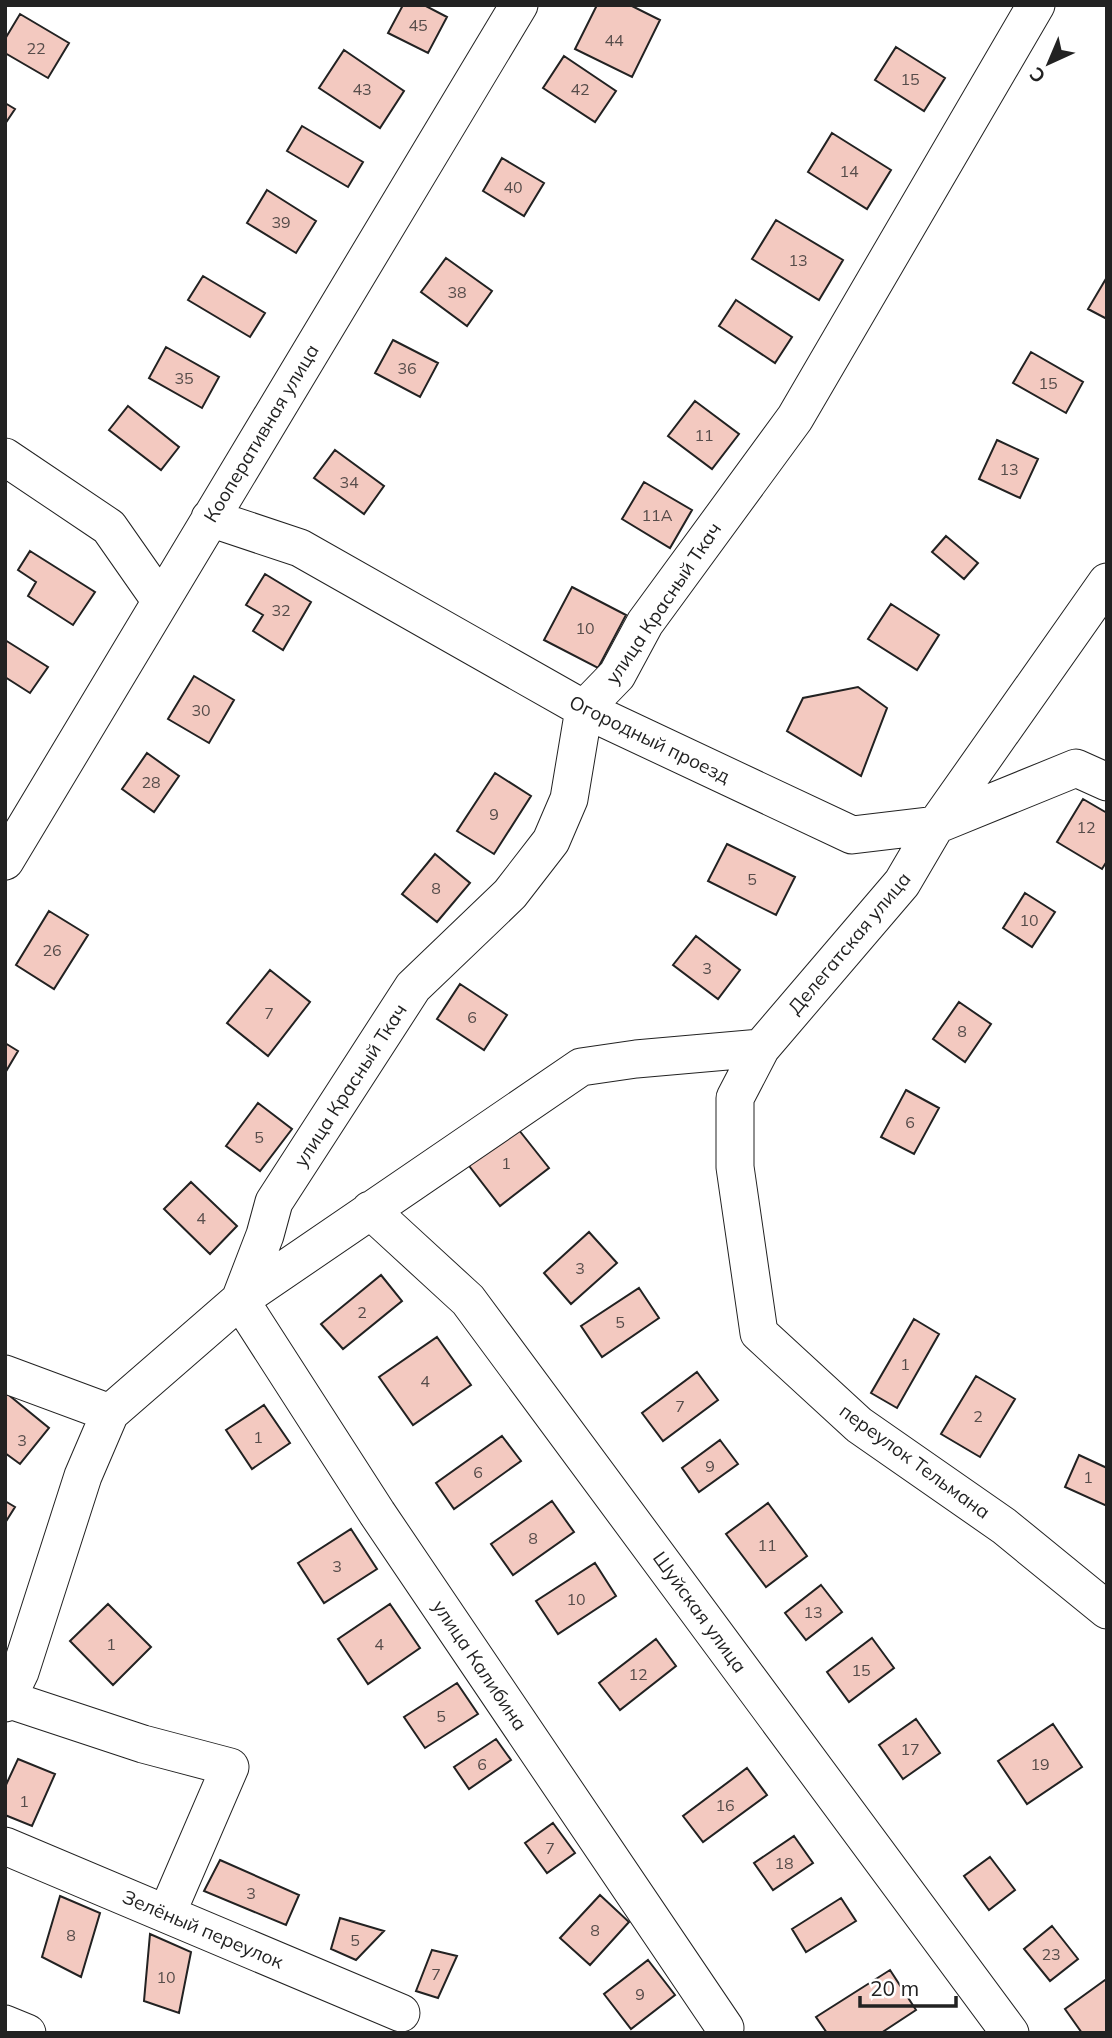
<svg xmlns="http://www.w3.org/2000/svg" width="1112" height="2038" font-family="Mulish,sans-serif">
<style>
.building{fill:#f3c9c0;stroke:#222;stroke-width:2}
.lines{fill:none;stroke-linecap:round;stroke-linejoin:round}
.minor-casing{stroke:#222;stroke-width:39}
.minor{stroke:#fff;stroke-width:37}
.labels{text-anchor:middle;stroke-width:5;stroke-linejoin:round;paint-order:stroke}
.number-label{font-size:16px;fill:#564c4a}
.street-label{font-size:19px;fill:#222;stroke:#fff}
</style>
<rect width="100%" height="100%" fill="#fff"/>
<path class="building" d="M 403,5 L 424,5 L 447,17 L 428,53 L 388,33 Z
M 597,5 L 630,5 L 660,20 L 632,77 L 575,49 Z
M 20,14 L 69,43 L 48,78 L 5,53 L 5,39 Z
M 896,47 L 945,78 L 924,111 L 875,80 Z
M 344,50 L 404,91 L 380,128 L 319,88 Z
M 564,56 L 616,91 L 595,122 L 543,88 Z
M 5,103 L 15,109 L 5,124 Z
M 302,126 L 363,162 L 348,187 L 287,151 Z
M 832,133 L 891,170 L 867,209 L 808,172 Z
M 502,158 L 544,183 L 524,216 L 483,191 Z
M 267,190 L 316,221 L 296,253 L 247,223 Z
M 776,220 L 843,260 L 819,300 L 752,259 Z
M 446,258 L 492,291 L 467,326 L 421,292 Z
M 203,276 L 265,313 L 250,337 L 188,300 Z
M 1107,277 L 1107,319 L 1088,309 Z
M 736,300 L 792,337 L 775,363 L 719,326 Z
M 393,340 L 438,363 L 420,397 L 375,373 Z
M 166,347 L 219,377 L 202,408 L 149,378 Z
M 1031,352 L 1083,382 L 1066,413 L 1013,383 Z
M 695,401 L 739,434 L 712,469 L 668,436 Z
M 128,406 L 179,447 L 161,470 L 109,430 Z
M 997,440 L 1038,459 L 1020,498 L 979,479 Z
M 335,450 L 384,486 L 364,514 L 314,478 Z
M 644,482 L 692,510 L 670,548 L 622,519 Z
M 946,536 L 978,563 L 964,579 L 932,552 Z
M 30,551 L 95,592 L 73,625 L 28,596 L 36,582 L 18,570 Z
M 265,574 L 311,602 L 283,650 L 253,631 L 263,615 L 246,605 Z
M 572,587 L 626,615 L 598,668 L 544,640 Z
M 891,604 L 939,635 L 917,670 L 868,639 Z
M 5,640 L 48,667 L 30,693 L 5,677 Z
M 194,676 L 234,700 L 209,743 L 168,719 Z
M 858,687 L 887,708 L 861,776 L 787,731 L 803,698 Z
M 147,753 L 179,776 L 154,812 L 122,789 Z
M 495,773 L 531,796 L 494,854 L 457,831 Z
M 1083,799 L 1107,813 L 1107,861 L 1102,869 L 1057,842 Z
M 727,844 L 795,877 L 776,915 L 708,881 Z
M 435,854 L 470,883 L 437,922 L 402,894 Z
M 1025,893 L 1055,912 L 1032,947 L 1003,928 Z
M 49,911 L 88,935 L 54,989 L 16,965 Z
M 696,936 L 740,970 L 718,999 L 673,965 Z
M 270,970 L 310,1002 L 268,1056 L 227,1023 Z
M 460,984 L 507,1015 L 484,1050 L 437,1019 Z
M 959,1002 L 991,1024 L 965,1062 L 933,1039 Z
M 5,1043 L 18,1051 L 5,1073 Z
M 906,1090 L 939,1108 L 914,1154 L 881,1137 Z
M 258,1103 L 292,1129 L 260,1171 L 226,1146 Z
M 511,1120 L 549,1168 L 500,1206 L 463,1158 Z
M 191,1182 L 237,1226 L 210,1254 L 164,1209 Z
M 589,1232 L 617,1263 L 571,1304 L 544,1273 Z
M 381,1275 L 402,1301 L 343,1349 L 321,1324 Z
M 639,1288 L 659,1318 L 602,1357 L 581,1326 Z
M 914,1319 L 939,1334 L 897,1408 L 871,1393 Z
M 437,1337 L 471,1385 L 413,1425 L 379,1377 Z
M 697,1372 L 718,1400 L 663,1441 L 642,1413 Z
M 976,1376 L 1015,1399 L 980,1457 L 941,1434 Z
M 5,1392 L 49,1428 L 20,1464 L 5,1453 Z
M 264,1405 L 290,1443 L 252,1469 L 226,1430 Z
M 502,1436 L 521,1461 L 454,1509 L 436,1483 Z
M 720,1440 L 738,1464 L 699,1492 L 682,1468 Z
M 1079,1455 L 1107,1468 L 1107,1506 L 1065,1487 Z
M 5,1501 L 15,1507 L 5,1523 Z
M 552,1501 L 574,1532 L 513,1575 L 491,1544 Z
M 768,1503 L 807,1556 L 766,1587 L 726,1534 Z
M 351,1529 L 377,1569 L 324,1603 L 298,1563 Z
M 595,1563 L 616,1596 L 558,1634 L 536,1601 Z
M 821,1585 L 842,1612 L 806,1640 L 785,1613 Z
M 108,1604 L 151,1647 L 113,1685 L 70,1641 Z
M 390,1604 L 420,1648 L 368,1684 L 338,1639 Z
M 872,1638 L 894,1668 L 849,1702 L 827,1672 Z
M 656,1639 L 676,1666 L 620,1710 L 599,1683 Z
M 457,1683 L 478,1714 L 425,1748 L 404,1717 Z
M 916,1719 L 940,1753 L 903,1779 L 879,1745 Z
M 1053,1724 L 1082,1767 L 1027,1804 L 998,1761 Z
M 496,1739 L 511,1760 L 469,1789 L 454,1767 Z
M 18,1759 L 55,1774 L 32,1826 L 5,1815 L 5,1787 Z
M 747,1768 L 767,1795 L 703,1842 L 683,1816 Z
M 553,1823 L 575,1853 L 547,1873 L 525,1843 Z
M 794,1836 L 813,1863 L 773,1890 L 754,1863 Z
M 990,1857 L 1015,1890 L 989,1910 L 964,1876 Z
M 220,1860 L 299,1895 L 286,1925 L 204,1891 Z
M 600,1895 L 629,1922 L 590,1965 L 560,1938 Z
M 60,1896 L 100,1913 L 81,1977 L 42,1957 Z
M 841,1898 L 856,1921 L 806,1952 L 792,1929 Z
M 340,1918 L 384,1931 L 356,1960 L 331,1949 Z
M 1052,1926 L 1078,1959 L 1050,1981 L 1024,1949 Z
M 150,1934 L 191,1952 L 179,2013 L 144,2001 Z
M 432,1950 L 457,1956 L 438,1998 L 416,1991 Z
M 648,1960 L 675,1995 L 631,2029 L 604,1994 Z
M 890,1970 L 916,2010 L 881,2033 L 827,2033 L 816,2017 Z
M 1105,1980 L 1107,1982 L 1107,2033 L 1082,2033 L 1065,2009 Z"/>
<g class="lines">
<g class="minor-casing">
<path id="minor" d="M 5,457 L 109,527 L 160,600
M 210,518 L 300,548 L 584,709 L 852,835 L 936,825 L 1076,768 L 1107,782
M 5,861 L 519,5
M 761,1048 L 735,1098 L 735,1167 L 759,1333 L 859,1425 L 1004,1526 L 1107,1610
M 370,1210 L 468,1300 L 1010,2033
M 5,1374 L 110,1413
M 7,1699 L 143,1744 L 230,1767 L 167,1913
M 5,1703 L 20,1672 L 83,1476 L 110,1413 L 240,1300 L 581,1067 L 636,1059 L 761,1048 L 902,883 L 936,825 L 1107,582
M 5,1846 L 401,2013
M 5,2024 L 27,2033
M 725,2028 L 377,1513 L 240,1300 L 265,1235 L 274,1202 L 413,987 L 510,894 L 551,841 L 569,799 L 584,709 L 617,675 L 645,623 L 795,418 L 1036,5"/>
</g>
<use href="#minor" class="minor"/>
</g>
<g class="labels">
<g class="number-label">
<text x="418" y="31">45</text>
<text x="614" y="46">44</text>
<text x="36" y="54">22</text>
<text x="910" y="85">15</text>
<text x="362" y="95">43</text>
<text x="580" y="95">42</text>
<text x="849" y="177">14</text>
<text x="513" y="193">40</text>
<text x="281" y="228">39</text>
<text x="798" y="266">13</text>
<text x="457" y="298">38</text>
<text x="407" y="374">36</text>
<text x="184" y="384">35</text>
<text x="1048" y="389">15</text>
<text x="704" y="441">11</text>
<text x="1009" y="475">13</text>
<text x="349" y="488">34</text>
<text x="657" y="521">11А</text>
<text x="281" y="616">32</text>
<text x="585" y="634">10</text>
<text x="201" y="716">30</text>
<text x="151" y="788">28</text>
<text x="494" y="820">9</text>
<text x="1086" y="833">12</text>
<text x="752" y="885">5</text>
<text x="436" y="894">8</text>
<text x="1029" y="926">10</text>
<text x="52" y="956">26</text>
<text x="707" y="974">3</text>
<text x="269" y="1019">7</text>
<text x="472" y="1023">6</text>
<text x="962" y="1037">8</text>
<text x="910" y="1128">6</text>
<text x="259" y="1143">5</text>
<text x="506" y="1169">1</text>
<text x="201" y="1224">4</text>
<text x="580" y="1274">3</text>
<text x="362" y="1318">2</text>
<text x="620" y="1328">5</text>
<text x="905" y="1370">1</text>
<text x="425" y="1387">4</text>
<text x="680" y="1412">7</text>
<text x="978" y="1422">2</text>
<text x="258" y="1443">1</text>
<text x="22" y="1446">3</text>
<text x="710" y="1472">9</text>
<text x="478" y="1478">6</text>
<text x="1088" y="1483">1</text>
<text x="533" y="1544">8</text>
<text x="767" y="1551">11</text>
<text x="337" y="1572">3</text>
<text x="576" y="1605">10</text>
<text x="813" y="1618">13</text>
<text x="111" y="1650">1</text>
<text x="379" y="1650">4</text>
<text x="861" y="1676">15</text>
<text x="638" y="1680">12</text>
<text x="441" y="1722">5</text>
<text x="910" y="1755">17</text>
<text x="482" y="1770">6</text>
<text x="1040" y="1770">19</text>
<text x="24" y="1807">1</text>
<text x="725" y="1811">16</text>
<text x="550" y="1854">7</text>
<text x="784" y="1869">18</text>
<text x="251" y="1899">3</text>
<text x="595" y="1936">8</text>
<text x="71" y="1941">8</text>
<text x="355" y="1946">5</text>
<text x="1051" y="1960">23</text>
<text x="436" y="1980">7</text>
<text x="166" y="1983">10</text>
<text x="640" y="2000">9</text>
</g>
<g class="street-label">
<text transform="translate(261 433) rotate(-59)" y="7">Кооперативная улица</text>
<text transform="translate(663 603) rotate(-56)" y="7">улица Красный Ткач</text>
<text transform="translate(650 739) rotate(26)" y="7">Огородный проезд</text>
<text transform="translate(849 943) rotate(-50)" y="7">Делегатская улица</text>
<text transform="translate(350 1085) rotate(-57)" y="7">улица Красный Ткач</text>
<text transform="translate(915 1461) rotate(36)" y="7">переулок Тельмана</text>
<text transform="translate(700 1612) rotate(54)" y="7">Шуйская улица</text>
<text transform="translate(480 1665) rotate(56)" y="7">улица Калибина</text>
<text transform="translate(203 1929) rotate(23)" y="7">Зелёный переулок</text>
</g>
</g>
<rect width="1112" height="2038" fill="none" stroke="#222222" stroke-width="14"/>
<g transform="translate(1049 63) rotate(224)" stroke="#ffffff" stroke-width="5" paint-order="stroke">
<path d="M0-5L12 26L0 18L-12 26Z" fill="#222222"/>
<text y="-10" font-size="19" font-weight="bold" text-anchor="middle" fill="#222222">С</text>
</g>
<path d="M860 1996v10h96v-10" fill="none" stroke="#222222" stroke-width="3.5"/>
<text x="870" y="1996" font-size="21" fill="#222222" stroke="#ffffff" stroke-width="5" paint-order="stroke">20 m</text>
</svg>
